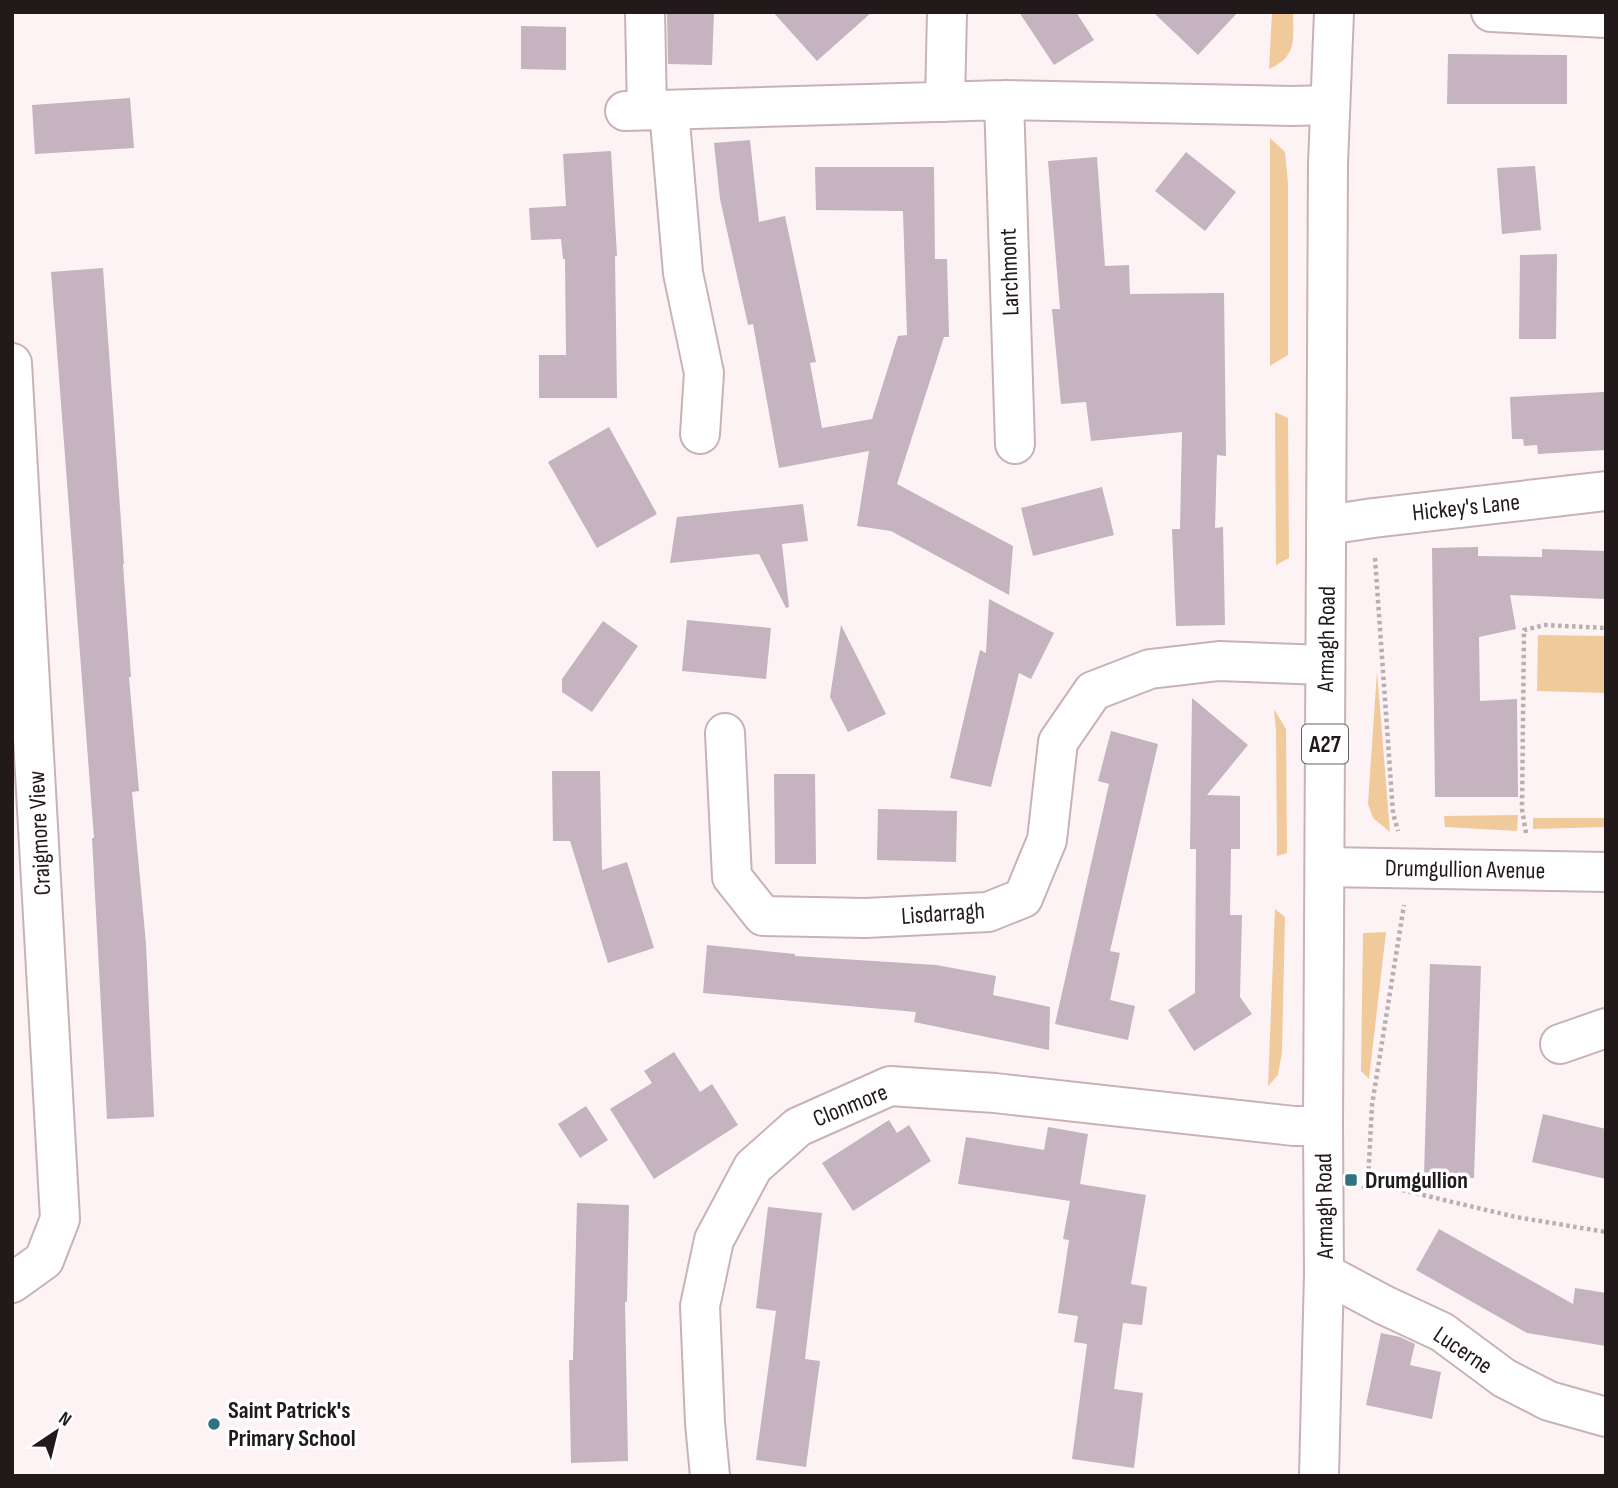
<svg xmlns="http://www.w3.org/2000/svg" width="1618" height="1488" font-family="'Sofia Sans Condensed',sans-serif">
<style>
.green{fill:#f1ca9c}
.building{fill:#c5b3bf}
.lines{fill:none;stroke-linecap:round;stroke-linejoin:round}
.minor-casing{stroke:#c9b2b5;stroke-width:42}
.major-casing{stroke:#c9b2b5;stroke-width:42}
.path{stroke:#b8afb0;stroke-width:4.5;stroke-dasharray:3.5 3.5;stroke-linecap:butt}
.minor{stroke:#fff;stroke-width:38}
.major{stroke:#fff;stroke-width:38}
.poi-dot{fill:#2d7381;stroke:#fff;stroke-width:2.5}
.labels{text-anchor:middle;stroke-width:7;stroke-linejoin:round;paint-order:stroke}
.shield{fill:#fff;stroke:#645e5f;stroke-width:2}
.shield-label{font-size:23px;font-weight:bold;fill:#22191b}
.street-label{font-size:24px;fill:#22191b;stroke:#fff}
.poi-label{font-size:24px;font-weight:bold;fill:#22191b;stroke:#fff;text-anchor:start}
</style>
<rect width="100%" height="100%" fill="#fdf3f4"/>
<path class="green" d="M 1272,12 L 1293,12 C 1293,39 1298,56 1269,69 Z
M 1270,138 L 1285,152 L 1288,183 L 1288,355 L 1270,366 Z
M 1275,412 L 1288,418 L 1289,558 L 1276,565 Z
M 1538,635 L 1606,636 L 1606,693 L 1537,691 Z
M 1377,671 L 1390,832 L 1373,818 L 1368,804 Z
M 1274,709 L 1286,729 L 1287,853 L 1277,856 L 1276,731 Z
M 1518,815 L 1517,831 L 1445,827 L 1444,816 Z
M 1533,818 L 1606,818 L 1606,827 L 1533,829 Z
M 1275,909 L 1285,917 L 1282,1052 L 1278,1075 L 1268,1086 Z
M 1386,932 L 1369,1079 L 1361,1071 L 1363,933 Z"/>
<path class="building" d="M 667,12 L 714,12 L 712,65 L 668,64 Z
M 773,12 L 872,12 L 817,61 Z
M 1019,12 L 1076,12 L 1094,40 L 1054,65 Z
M 1153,12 L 1238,12 L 1198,55 Z
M 521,26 L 566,27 L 566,70 L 521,69 Z
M 1448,54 L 1567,55 L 1567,104 L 1447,104 Z
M 130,98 L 134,148 L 35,154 L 32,105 Z
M 750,140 L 759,222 L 785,216 L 816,362 L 810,363 L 822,428 L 872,419 L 898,336 L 907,335 L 903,211 L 816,210 L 815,167 L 934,167 L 935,259 L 947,259 L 949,337 L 944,337 L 897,484 L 1013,546 L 1009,595 L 891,531 L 857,526 L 869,451 L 779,468 L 753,324 L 748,325 L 720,199 L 714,143 Z
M 611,151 L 617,256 L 615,256 L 617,398 L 539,398 L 539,355 L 566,355 L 565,259 L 563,259 L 561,239 L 531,240 L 529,208 L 566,206 L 563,154 Z
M 1186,152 L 1236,192 L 1205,231 L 1155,191 Z
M 1097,157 L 1105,266 L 1129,265 L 1130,294 L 1224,293 L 1226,456 L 1217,455 L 1215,528 L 1223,527 L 1225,625 L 1176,626 L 1172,529 L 1180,529 L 1182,432 L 1091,441 L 1086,402 L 1061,404 L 1052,309 L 1060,309 L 1048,161 Z
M 1535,166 L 1541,230 L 1502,234 L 1497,168 Z
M 1557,254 L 1556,339 L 1519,339 L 1520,255 Z
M 103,268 L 124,564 L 123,564 L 131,677 L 129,677 L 139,791 L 132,792 L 146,944 L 154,1117 L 107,1119 L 92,838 L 94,838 L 51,272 Z
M 1604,392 L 1606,450 L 1538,454 L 1537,445 L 1524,446 L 1523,439 L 1512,439 L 1510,397 Z
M 609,427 L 657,514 L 597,548 L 548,462 Z
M 1102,487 L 1114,535 L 1033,556 L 1021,508 Z
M 803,504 L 808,541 L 782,544 L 789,607 L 786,608 L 759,554 L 670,563 L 677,517 Z
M 1478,547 L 1478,556 L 1542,557 L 1542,549 L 1606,551 L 1606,599 L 1510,595 L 1516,629 L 1479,637 L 1480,701 L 1517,699 L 1518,797 L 1435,797 L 1432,548 Z
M 989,599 L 1054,633 L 1031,679 L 1019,673 L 991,787 L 950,778 L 980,650 L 986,653 Z
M 687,620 L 771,628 L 766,679 L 682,671 Z
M 603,621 L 638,646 L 592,712 L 562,692 L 562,679 Z
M 841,625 L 886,714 L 848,732 L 830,697 Z
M 1192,698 L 1248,745 L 1207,795 L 1240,796 L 1240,849 L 1231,849 L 1230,915 L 1242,915 L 1240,997 L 1252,1014 L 1194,1051 L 1168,1010 L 1195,993 L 1196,849 L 1190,849 Z
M 1111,731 L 1158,744 L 1110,951 L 1120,953 L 1110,1000 L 1135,1006 L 1128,1040 L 1055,1024 L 1109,784 L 1098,781 Z
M 552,771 L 600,771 L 602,870 L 627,862 L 654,948 L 608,963 L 570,841 L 553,841 Z
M 774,774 L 815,774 L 816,864 L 775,864 Z
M 878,809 L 957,811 L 956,862 L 877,860 Z
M 707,945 L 795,954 L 795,956 L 936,965 L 996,976 L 993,995 L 1050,1007 L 1049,1050 L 914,1022 L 916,1012 L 703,993 Z
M 1430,964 L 1481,966 L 1474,1178 L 1424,1177 Z
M 674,1052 L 700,1092 L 712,1084 L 738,1125 L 654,1179 L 610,1109 L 652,1083 L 644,1071 Z
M 586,1106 L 608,1140 L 580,1158 L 558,1124 Z
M 1543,1114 L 1606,1129 L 1606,1179 L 1532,1162 Z
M 889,1120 L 897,1133 L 909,1125 L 931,1161 L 853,1211 L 822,1163 Z
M 1048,1127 L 1088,1134 L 1080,1184 L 1146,1195 L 1131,1284 L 1147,1287 L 1142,1325 L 1123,1323 L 1114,1389 L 1143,1393 L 1134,1468 L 1072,1459 L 1087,1344 L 1074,1342 L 1078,1316 L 1058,1313 L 1069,1240 L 1063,1239 L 1070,1201 L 958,1184 L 966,1137 L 1044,1150 Z
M 577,1203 L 629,1205 L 627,1302 L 625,1302 L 628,1461 L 571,1463 L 569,1360 L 573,1360 Z
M 768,1207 L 822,1213 L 805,1359 L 820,1361 L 806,1467 L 756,1460 L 776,1311 L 756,1308 Z
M 1439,1229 L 1573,1304 L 1575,1288 L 1606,1293 L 1606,1346 L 1527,1333 L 1416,1270 Z
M 1381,1333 L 1400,1337 L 1415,1344 L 1410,1365 L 1441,1372 L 1432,1419 L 1366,1405 Z"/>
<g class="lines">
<g class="minor-casing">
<path id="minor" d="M 645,12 L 647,110
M 1491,12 L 1606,18
M 1004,100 L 1015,444
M 945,102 L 947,12
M 669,110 L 683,273 L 704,373 L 700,434
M 625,111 L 1004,100 L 1292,106 L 1329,105
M 12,363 L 60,1219 L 44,1260 L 12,1283
M 1327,525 L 1373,518 L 1606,491
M 725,733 L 732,877 L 763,916 L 865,918 L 988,912 L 1023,898 L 1047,840 L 1058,742 L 1093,691 L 1150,669 L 1219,661 L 1325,665
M 1325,867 L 1606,872
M 1560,1044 L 1606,1028
M 1324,1273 L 1384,1305 L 1442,1332 L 1504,1378 L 1549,1401 L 1606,1417
M 710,1476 L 705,1423 L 700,1306 L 714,1240 L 753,1167 L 798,1127 L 890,1086 L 995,1093 L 1294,1126 L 1323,1126"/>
</g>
<g class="major-casing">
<path id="major" d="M 1319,1476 L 1324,1273 L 1323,1126 L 1328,164 L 1334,12"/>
</g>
<path class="path" d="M 1375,558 L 1393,813 L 1398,831
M 1526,833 L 1522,809 L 1524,630 L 1545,625 L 1606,628
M 1368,1182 L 1516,1217 L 1606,1232
M 1363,1189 L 1368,1182 L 1372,1105 L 1404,905"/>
<use href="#minor" class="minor"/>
<use href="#major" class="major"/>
</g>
<g class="poi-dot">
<rect x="1344" y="1173" width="14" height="14" rx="3.5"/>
<circle cx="214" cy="1424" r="7"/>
</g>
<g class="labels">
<rect class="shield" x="1302" y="724.5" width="46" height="39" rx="5"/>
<g class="shield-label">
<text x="1325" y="752">A27</text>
</g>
<g class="street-label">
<text transform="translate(1009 272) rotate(-92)" y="8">Larchmont</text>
<text transform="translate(1466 507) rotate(-6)" y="8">Hickey's Lane</text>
<text transform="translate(1326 639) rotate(-89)" y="8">Armagh Road</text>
<text transform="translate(39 833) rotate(-93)" y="8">Craigmore View</text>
<text transform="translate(1465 869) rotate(1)" y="8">Drumgullion Avenue</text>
<text transform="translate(943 913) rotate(-4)" y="8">Lisdarragh</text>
<text transform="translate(850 1105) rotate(-22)" y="8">Clonmore</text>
<text transform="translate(1324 1206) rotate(-91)" y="8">Armagh Road</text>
<text transform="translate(1463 1350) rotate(34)" y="8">Lucerne</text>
</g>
<g class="poi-label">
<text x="1365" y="1188">Drumgullion</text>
<text x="228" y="1418">Saint Patrick's<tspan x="228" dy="28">Primary School</tspan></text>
</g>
</g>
<rect width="1618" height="1488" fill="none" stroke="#22191b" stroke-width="28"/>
<g transform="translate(56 1432) rotate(35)" stroke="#ffffff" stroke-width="5" paint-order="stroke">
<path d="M0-5L12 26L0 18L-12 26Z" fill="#22191b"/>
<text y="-10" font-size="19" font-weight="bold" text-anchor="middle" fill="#22191b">N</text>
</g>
</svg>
